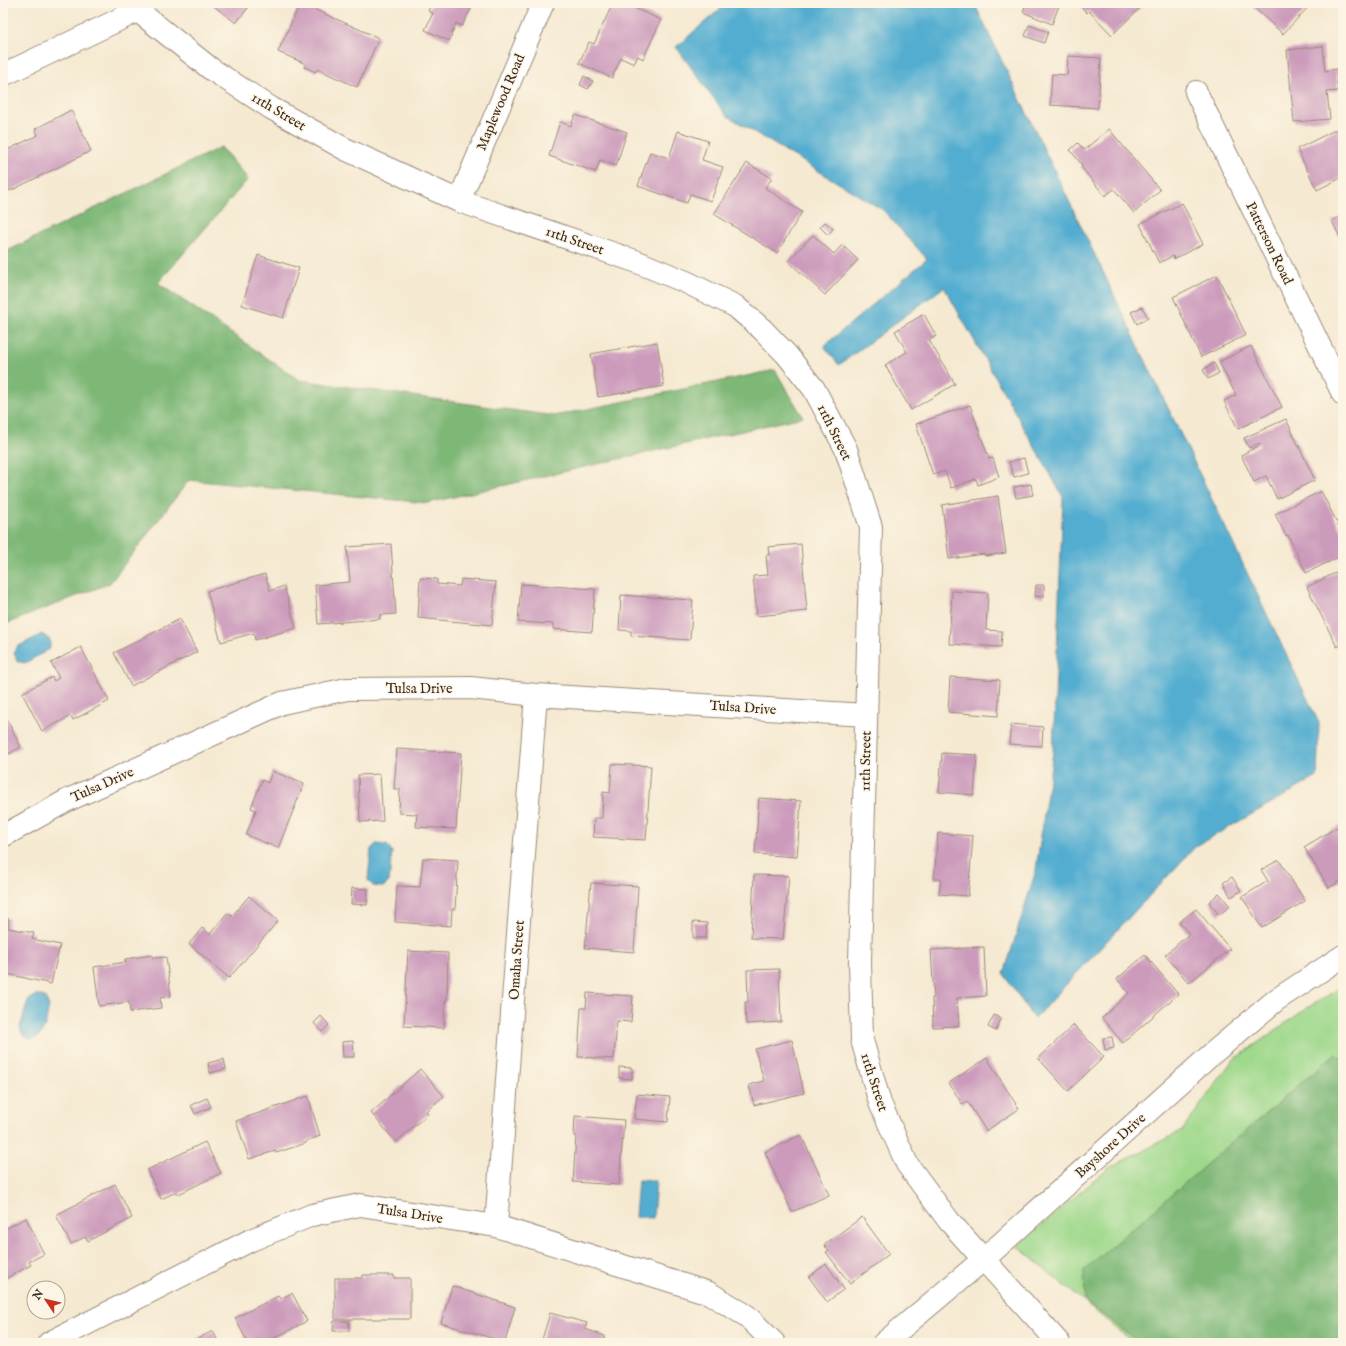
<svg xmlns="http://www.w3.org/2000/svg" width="1346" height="1346" font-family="'IM FELL English',serif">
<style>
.green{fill:#9ed88b;stroke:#6c8154}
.forest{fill:#7eb877;stroke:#5c714a}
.water{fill:#52add0;stroke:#466c77}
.building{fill:#cc9bbc}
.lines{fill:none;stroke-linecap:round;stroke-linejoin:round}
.minor-casing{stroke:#988a78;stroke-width:24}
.tertiary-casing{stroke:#988a78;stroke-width:24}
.minor{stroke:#fff;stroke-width:22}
.tertiary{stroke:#fff;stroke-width:22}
.labels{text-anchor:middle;stroke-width:3;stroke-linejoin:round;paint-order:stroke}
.street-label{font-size:14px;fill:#3b2a1e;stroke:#fcf5e5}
</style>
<rect width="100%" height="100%" fill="#fcf5e5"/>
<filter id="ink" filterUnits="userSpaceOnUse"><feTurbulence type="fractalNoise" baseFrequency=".025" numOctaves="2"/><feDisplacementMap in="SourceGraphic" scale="8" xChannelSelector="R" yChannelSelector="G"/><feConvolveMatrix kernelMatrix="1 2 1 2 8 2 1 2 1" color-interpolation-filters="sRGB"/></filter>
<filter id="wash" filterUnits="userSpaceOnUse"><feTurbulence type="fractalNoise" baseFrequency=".012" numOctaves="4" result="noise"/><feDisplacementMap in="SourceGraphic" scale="16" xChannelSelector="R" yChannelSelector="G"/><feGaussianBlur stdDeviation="0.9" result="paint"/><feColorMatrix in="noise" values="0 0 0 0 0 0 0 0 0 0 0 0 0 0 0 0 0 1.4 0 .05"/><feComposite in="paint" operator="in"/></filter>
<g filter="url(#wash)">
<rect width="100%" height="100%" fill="#f5e9d1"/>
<path class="green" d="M 1343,986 L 1343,1343 L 1134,1343 L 1017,1246 L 1109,1168 L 1182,1131 L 1232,1061 L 1307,1008 Z"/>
<path class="forest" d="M 221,147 L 248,179 L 158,283 L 299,380 L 554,416 L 775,370 L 803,417 L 427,503 L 189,480 L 110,583 L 3,625 L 3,253 Z
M 1336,1053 L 1343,1060 L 1343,1343 L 1140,1343 L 1085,1301 L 1084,1270 Z"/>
<path class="water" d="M 727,3 L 980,3 L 977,9 L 1319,723 L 1317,777 L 1196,846 L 1034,1019 L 1004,974 L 1036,870 L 1053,752 L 1063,497 L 944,287 L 839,365 L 824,346 L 927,259 L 883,210 L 726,115 L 676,47 Z
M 42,634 L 50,640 L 50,649 L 25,663 L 17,661 L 14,652 L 17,647 Z
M 376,844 L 387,845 L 392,851 L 389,882 L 383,887 L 373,886 L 368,880 L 371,849 Z
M 36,995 L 45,997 L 49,1006 C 46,1019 46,1040 29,1039 L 23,1035 L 20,1028 L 28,1000 Z
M 638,1180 L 656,1181 L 653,1218 L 635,1217 Z"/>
<g id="blocks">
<path class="building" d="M 210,3 L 252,3 L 236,23 Z
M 300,3 L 379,38 L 357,87 L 317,69 L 316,72 L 304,67 L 306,64 L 278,52 Z
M 432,3 L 474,3 L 462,26 L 456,23 L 449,41 L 425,30 L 433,13 L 428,11 Z
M 613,3 L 623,3 L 661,20 L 643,59 L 638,56 L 634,64 L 621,58 L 612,78 L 579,63 L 589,42 L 594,44 Z
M 1026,3 L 1060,3 L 1052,24 L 1023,12 Z
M 1077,3 L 1145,3 L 1112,35 L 1089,11 L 1087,13 Z
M 1249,3 L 1312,3 L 1283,34 Z
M 1029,25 L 1048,32 L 1044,43 L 1025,36 Z
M 1323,46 L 1325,71 L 1336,69 L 1338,91 L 1327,92 L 1330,119 L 1294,122 L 1287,50 Z
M 1068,56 L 1101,58 L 1098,108 L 1050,105 L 1052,74 L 1067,75 Z
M 584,76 L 593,81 L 588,89 L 580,85 Z
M 71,110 L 91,151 L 10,191 L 3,176 L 3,152 L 38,135 L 35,129 Z
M 575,115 L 627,132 L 616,166 L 600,160 L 596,172 L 549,156 L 560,122 L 571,126 Z
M 1343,126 L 1343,177 L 1317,190 L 1297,149 Z
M 1109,129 L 1160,190 L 1134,213 L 1114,189 L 1105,196 L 1081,167 L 1082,165 L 1070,150 L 1078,143 L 1084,150 Z
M 678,131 L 708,141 L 702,160 L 723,167 L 711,201 L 690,194 L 687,203 L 638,186 L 650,152 L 669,158 Z
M 747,163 L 772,178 L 765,188 L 802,212 L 777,253 L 714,214 Z
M 1182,203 L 1203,244 L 1174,259 L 1173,256 L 1159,263 L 1140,224 Z
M 1343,215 L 1343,244 L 1332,221 Z
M 825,222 L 833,229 L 828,235 L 820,227 Z
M 813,235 L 834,254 L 842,245 L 858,260 L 825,295 L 788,261 Z
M 258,255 L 299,268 L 283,318 L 242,305 Z
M 1217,275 L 1246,335 L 1201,357 L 1173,297 Z
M 1142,307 L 1148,318 L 1137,324 L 1131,312 Z
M 924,314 L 936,336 L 929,340 L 955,384 L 911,410 L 885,365 L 907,352 L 895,331 Z
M 657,342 L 664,386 L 598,397 L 591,354 Z
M 1251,346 L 1282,407 L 1238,429 L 1224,401 L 1236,395 L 1219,362 Z
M 1214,363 L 1219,373 L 1208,379 L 1203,370 Z
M 970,405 L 989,459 L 993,458 L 999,477 L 978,485 L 976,479 L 951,488 L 945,471 L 933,475 L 916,424 Z
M 1286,419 L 1315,480 L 1277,499 L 1266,476 L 1254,482 L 1241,455 L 1260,445 L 1259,443 L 1249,448 L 1244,438 Z
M 1024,458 L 1028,473 L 1014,477 L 1009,462 Z
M 1031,484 L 1033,495 L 1016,498 L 1014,487 Z
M 1321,491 L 1343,534 L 1343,555 L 1306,573 L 1288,535 L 1286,536 L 1275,514 Z
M 998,496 L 1006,553 L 985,556 L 984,554 L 949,559 L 942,505 Z
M 391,544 L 396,614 L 380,615 L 380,619 L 318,624 L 315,585 L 350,582 L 347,547 Z
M 801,544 L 807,611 L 757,616 L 753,576 L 768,575 L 766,555 L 769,555 L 768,547 Z
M 1343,569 L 1343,644 L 1337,647 L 1307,587 Z
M 265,574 L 270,591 L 284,586 L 296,628 L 255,640 L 254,633 L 221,642 L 207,591 Z
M 420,578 L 437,579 L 437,584 L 460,586 L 461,579 L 496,582 L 492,625 L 418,618 Z
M 521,584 L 595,589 L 592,632 L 553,629 L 553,624 L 518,622 Z
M 1036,585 L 1044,585 L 1044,597 L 1035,596 Z
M 952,591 L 988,593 L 986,630 L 1002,631 L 1001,647 L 949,644 Z
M 621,595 L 693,600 L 690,640 L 631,636 L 631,631 L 619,630 Z
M 180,619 L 197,652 L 131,686 L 114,653 Z
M 81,647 L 109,701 L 73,720 L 71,716 L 42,731 L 22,693 L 52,677 L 54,681 L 59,678 L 51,663 Z
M 950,677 L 1000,680 L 998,716 L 948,712 Z
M 3,712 L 21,747 L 3,757 Z
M 1011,724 L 1043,727 L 1042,746 L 1009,744 Z
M 397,749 L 461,753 L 456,829 L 416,827 L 417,814 L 399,813 L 400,789 L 394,789 Z
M 942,753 L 977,755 L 974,795 L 939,792 Z
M 612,764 L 651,766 L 646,840 L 593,837 L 594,818 L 602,818 L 603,792 L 610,793 Z
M 272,771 L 304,784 L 278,848 L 246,835 L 256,810 L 251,808 L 262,780 L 268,783 Z
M 380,774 L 383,821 L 360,822 L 358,775 Z
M 759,798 L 801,801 L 797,857 L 755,854 Z
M 1339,826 L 1343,832 L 1343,879 L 1329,888 L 1304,847 Z
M 938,833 L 973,836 L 968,896 L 939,894 L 941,879 L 934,879 Z
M 423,858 L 458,860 L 455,909 L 452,909 L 451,926 L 395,922 L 397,886 L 420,887 Z
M 1279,860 L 1305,901 L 1262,928 L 1242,897 L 1268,881 L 1261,870 Z
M 754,875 L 789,876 L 783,939 L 751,938 Z
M 1232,877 L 1241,891 L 1231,897 L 1223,883 Z
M 591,883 L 638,886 L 634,952 L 585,948 Z
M 352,888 L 368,889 L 367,905 L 351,904 Z
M 1219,893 L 1230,906 L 1219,915 L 1209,902 Z
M 249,896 L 278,921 L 229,978 L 189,944 L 202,928 L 210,934 L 227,913 L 232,916 Z
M 1196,909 L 1230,949 L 1189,983 L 1165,955 L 1189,934 L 1179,922 Z
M 3,917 L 9,919 L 8,928 L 34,933 L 32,939 L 60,945 L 51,984 L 3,973 Z
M 693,922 L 707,923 L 706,938 L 693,938 Z
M 984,947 L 986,996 L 957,998 L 959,1026 L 933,1027 L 932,998 L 934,998 L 931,950 Z
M 408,951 L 448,953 L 447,1001 L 445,1001 L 444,1028 L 404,1026 Z
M 152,955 L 153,958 L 166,957 L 171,996 L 160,998 L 161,1008 L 130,1012 L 129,1002 L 99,1006 L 94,967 L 126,962 L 125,959 Z
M 1145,955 L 1178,994 L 1123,1043 L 1102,1018 L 1129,993 L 1117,979 Z
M 779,969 L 781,1022 L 746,1024 L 745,1002 L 748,1002 L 747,970 Z
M 587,993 L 633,996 L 631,1022 L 617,1021 L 614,1059 L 578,1057 L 581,1008 L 586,1008 Z
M 994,1015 L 1001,1019 L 996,1031 L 988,1027 Z
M 321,1016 L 329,1025 L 322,1032 L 314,1023 Z
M 1074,1025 L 1104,1057 L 1068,1091 L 1038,1058 Z
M 1112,1037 L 1114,1048 L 1105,1050 L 1103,1038 Z
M 792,1040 L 804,1093 L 754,1105 L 749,1085 L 764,1081 L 755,1049 Z
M 353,1041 L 354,1057 L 343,1057 L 342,1042 Z
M 987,1058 L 1019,1109 L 986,1131 L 967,1101 L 962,1104 L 949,1083 Z
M 224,1059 L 226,1069 L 210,1073 L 208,1063 Z
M 619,1067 L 632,1068 L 632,1079 L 619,1078 Z
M 420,1069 L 444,1096 L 426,1111 L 428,1114 L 396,1142 L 371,1113 Z
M 637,1094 L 670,1097 L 668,1122 L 634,1119 Z
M 308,1096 L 320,1136 L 306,1141 L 306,1143 L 276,1153 L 275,1151 L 249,1159 L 236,1121 Z
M 207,1098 L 211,1107 L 195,1114 L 191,1105 Z
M 575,1116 L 624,1120 L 619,1185 L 573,1182 L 576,1136 L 574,1135 Z
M 801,1135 L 829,1195 L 792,1212 L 765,1152 Z
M 205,1142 L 221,1173 L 177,1195 L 176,1192 L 161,1199 L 147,1170 Z
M 115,1184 L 132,1218 L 88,1241 L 85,1237 L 71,1244 L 56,1215 Z
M 862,1217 L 889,1254 L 850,1284 L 826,1252 L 829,1250 L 824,1245 Z
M 26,1218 L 44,1254 L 29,1262 L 31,1265 L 3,1280 L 3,1230 Z
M 826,1264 L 844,1289 L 827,1302 L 809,1277 Z
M 363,1275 L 394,1275 L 394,1278 L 410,1278 L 410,1319 L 335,1319 L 335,1278 L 363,1278 Z
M 452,1286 L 515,1307 L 505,1342 L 441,1323 Z
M 292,1293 L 307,1321 L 265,1343 L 248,1343 L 235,1318 L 278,1296 L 280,1299 Z
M 550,1313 L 587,1323 L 585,1329 L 605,1336 L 603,1343 L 541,1343 Z
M 334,1321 L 349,1321 L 349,1331 L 333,1331 Z
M 213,1331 L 219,1343 L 188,1343 Z"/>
</g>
</g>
<g filter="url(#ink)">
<use href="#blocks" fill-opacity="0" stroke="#988a78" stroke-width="1"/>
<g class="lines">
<g class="minor-casing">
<path id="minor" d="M 128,3 L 211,69 L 271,108 L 345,149 L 459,201 L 635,261 L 686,282 L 735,306 L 762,329 L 787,355 L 814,389 L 846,449 L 871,527 L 860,962 L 862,1040 L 880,1103 L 907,1164 L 949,1221 L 1059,1343
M 3,75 L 137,11
M 1196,92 L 1343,394
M 459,201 L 543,3
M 3,836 L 66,801 L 282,703 L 347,689 L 471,688 L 536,695 L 866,715
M 496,1226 L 536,695
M 49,1343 L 251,1240 L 312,1215 L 360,1205 L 496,1226 L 709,1293 L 747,1316 L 774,1343"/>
</g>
<g class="tertiary-casing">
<path id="tertiary" d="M 884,1343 L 984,1259 L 1213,1053 L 1276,1000 L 1343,956"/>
</g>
<use href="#minor" class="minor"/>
<use href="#tertiary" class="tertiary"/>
</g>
</g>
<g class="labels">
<g class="street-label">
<text transform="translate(500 102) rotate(-67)" y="5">Maplewood Road</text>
<text transform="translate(279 111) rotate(31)" y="5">11th Street</text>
<text transform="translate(575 240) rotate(19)" y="5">11th Street</text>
<text transform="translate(1270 243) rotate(64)" y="5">Patterson Road</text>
<text transform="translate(835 432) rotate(64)" y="5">11th Street</text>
<text x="419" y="693">Tulsa Drive</text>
<text transform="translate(743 707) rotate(4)" y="5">Tulsa Drive</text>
<text transform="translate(865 761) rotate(-89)" y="5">11th Street</text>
<text transform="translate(102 784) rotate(-24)" y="5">Tulsa Drive</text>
<text transform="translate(516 960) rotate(-86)" y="5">Omaha Street</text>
<text transform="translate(875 1082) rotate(72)" y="5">11th Street</text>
<text transform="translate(1110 1145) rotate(-42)" y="5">Bayshore Drive</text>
<text transform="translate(410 1213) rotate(9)" y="5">Tulsa Drive</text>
</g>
</g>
<rect width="1346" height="1346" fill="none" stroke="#fcf5e5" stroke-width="16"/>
<g transform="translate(46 1300) rotate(305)"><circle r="19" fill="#fcf5e5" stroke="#afa495"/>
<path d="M0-3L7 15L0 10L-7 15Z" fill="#c8321e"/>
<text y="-6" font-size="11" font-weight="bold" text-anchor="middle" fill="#3b2a1e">N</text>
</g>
</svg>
